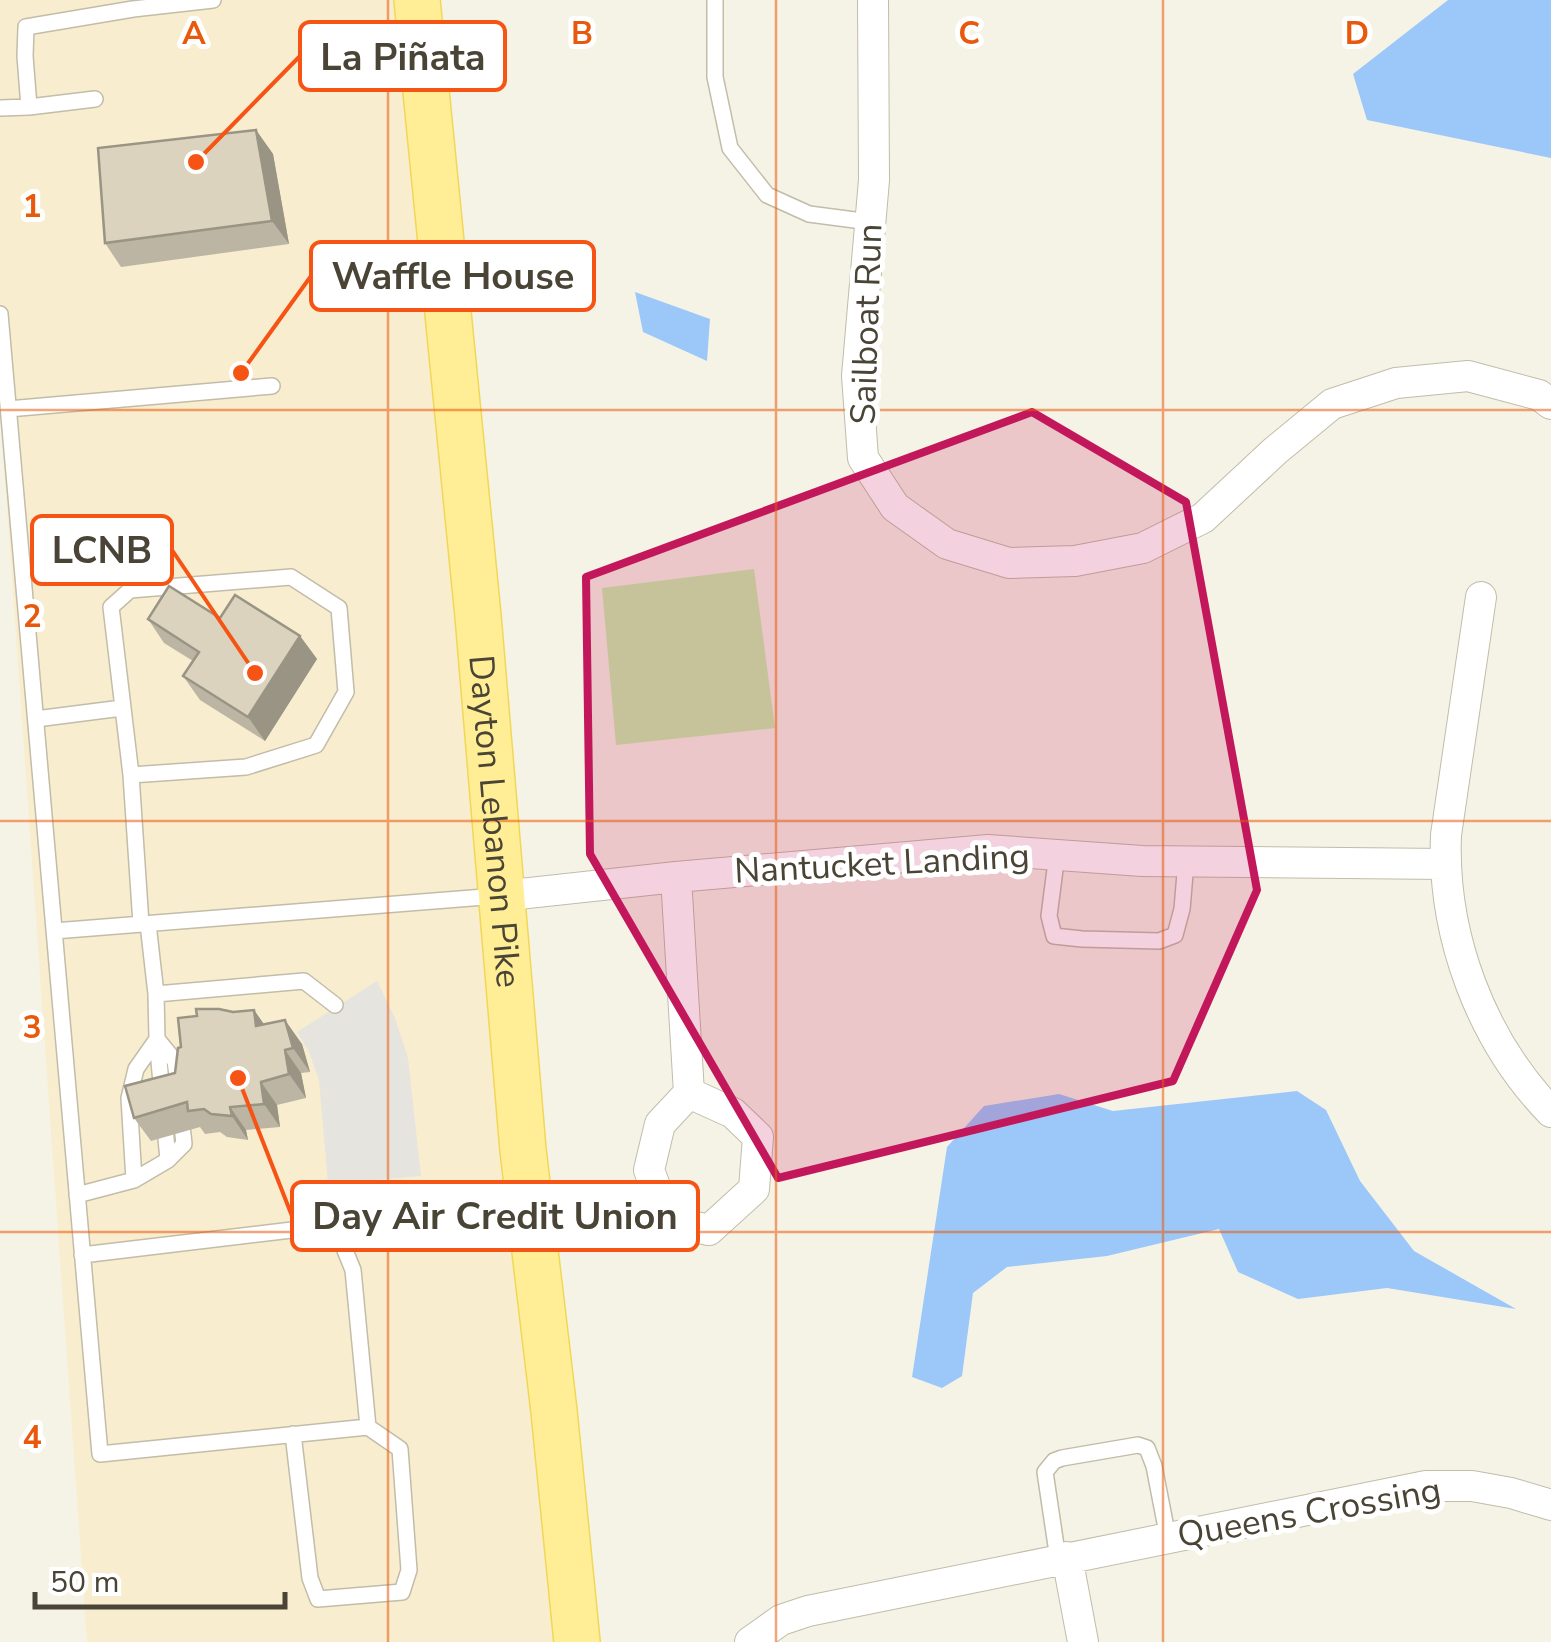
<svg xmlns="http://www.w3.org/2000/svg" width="1551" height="1642" font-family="'Nunito Sans',sans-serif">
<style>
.commercial{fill:#f9edcf}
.green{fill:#c7eeaa}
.parking{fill:#e6e4df}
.water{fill:#9cc7f9}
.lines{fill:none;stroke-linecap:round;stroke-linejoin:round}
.lane-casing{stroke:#c2bca8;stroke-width:18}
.street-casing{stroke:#c2bca8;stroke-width:32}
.primary-casing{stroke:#f1d758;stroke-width:48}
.lane{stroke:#fff;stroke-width:15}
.street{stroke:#fff;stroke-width:30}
.primary{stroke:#ffee95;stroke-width:45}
.wall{fill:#bcb5a3}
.shaded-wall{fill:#999484}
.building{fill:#dbd3bd;stroke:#999484;stroke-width:2.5}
.marked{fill:#c2185b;fill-opacity:0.2;stroke:#c2185b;stroke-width:8;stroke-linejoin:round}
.grid{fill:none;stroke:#e8590c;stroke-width:2.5;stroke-opacity:0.55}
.labels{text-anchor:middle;stroke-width:10;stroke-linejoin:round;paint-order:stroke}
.street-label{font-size:35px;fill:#494435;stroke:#fff}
.grid-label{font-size:32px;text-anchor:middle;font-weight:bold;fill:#e8590c;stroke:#fff;stroke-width:10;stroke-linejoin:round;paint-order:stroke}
.leader{fill:none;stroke:#f65415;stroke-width:4}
.callout-dot{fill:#f65415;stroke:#fff;stroke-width:4}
.callout{fill:#fff;stroke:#f65415;stroke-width:4}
.callout-label{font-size:38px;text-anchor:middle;font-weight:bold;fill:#494435}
</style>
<rect width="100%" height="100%" fill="#f5f3e6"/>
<path class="commercial" d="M 0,0 L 418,0 L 578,1642 L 87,1642 L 0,409 Z"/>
<path class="green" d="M 754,569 L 775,728 L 616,745 L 602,588 Z"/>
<path class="parking" d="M 377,981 L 395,1018 L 408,1058 L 421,1176 L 328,1184 L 319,1080 L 309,1052 L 297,1032 Z"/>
<path class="water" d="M 1448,0 L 1551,0 L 1551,158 L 1367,120 L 1353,74 Z
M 635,292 L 710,319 L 707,361 L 643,332 Z
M 1297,1091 L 1326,1110 L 1360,1181 L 1414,1251 L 1516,1309 L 1387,1288 L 1298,1299 L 1238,1272 L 1219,1229 L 1107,1256 L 1007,1267 L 973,1293 L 962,1376 L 942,1388 L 912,1377 L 947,1147 L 984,1106 L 1059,1094 L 1113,1111 Z"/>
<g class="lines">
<g class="lane-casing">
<path id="lane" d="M 715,0 L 715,77 L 730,148 L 767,195 L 809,214 L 870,222
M 29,107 L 95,99
M 0,108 L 29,107 L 25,56 L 26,27 L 133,9 L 213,0
M 0,314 L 100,1454 L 368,1427 L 353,1270 L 340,1238 L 317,1227 L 82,1255
M 8,409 L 272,386
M 36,719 L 122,708
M 131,775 L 246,767 L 316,745 L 346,692 L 339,608 L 291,577 L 130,590 L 111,607 L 131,775 L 141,924
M 1057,854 L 1049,916 L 1054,936 L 1082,939 L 1159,941 L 1175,935 L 1182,909 L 1186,862
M 54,931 L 497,896
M 156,994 L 304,981 L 335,1005
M 157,1039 L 162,1094
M 157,1039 L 175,1061 L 178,1083
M 168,1160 L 184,1144 L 181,1116
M 134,1180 L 168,1160 L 164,1117
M 77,1195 L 134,1180 L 129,1098 L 136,1069 L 157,1039 L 156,994 L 148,924
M 293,1434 L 310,1578 L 318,1599 L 402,1592 L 409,1570 L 400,1449 L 368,1427
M 1058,1559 L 1045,1472 L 1054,1461 L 1062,1458 L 1138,1445 L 1147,1448 L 1154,1466 L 1168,1538"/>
</g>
<g class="street-casing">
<path id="street" d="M 873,0 L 874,180 L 857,376 L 863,458 L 895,507 L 947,544 L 1009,563 L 1075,561 L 1143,548 L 1203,518 L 1275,451 L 1332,404 L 1396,383 L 1468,376 L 1539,395 L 1551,404
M 1481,597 L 1446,835 C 1442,935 1481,1040 1551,1112
M 676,877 L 689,1093 L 660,1124 L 649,1170 L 668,1221 L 709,1230 L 754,1189 L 758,1137 L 733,1113 L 689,1093
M 501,896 L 676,877 L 988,850 L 1142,861 L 1445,864
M 1067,1557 L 1083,1642
M 750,1642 L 781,1620 L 808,1611 L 1426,1486 L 1472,1486 L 1511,1493 L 1551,1505"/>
</g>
<g class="primary-casing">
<g id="primary">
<path id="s1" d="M 417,0 L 478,616 L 523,1150 L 554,1411 L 577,1642"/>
</g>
</g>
<use href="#lane" class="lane"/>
<use href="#street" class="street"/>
<use href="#primary" class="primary"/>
</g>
<path class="wall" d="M 256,130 L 273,154 L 289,244 L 121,267 L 105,243 Z
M 220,618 L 300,636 L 317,659 L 265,741 L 200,700 L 183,676 L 193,661 L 164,643 L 148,619 Z
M 254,1010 L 264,1025 L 302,1044 L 310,1072 L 301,1073 L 306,1098 L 277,1105 L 280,1127 L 246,1130 L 248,1140 L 227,1137 L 220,1132 L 205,1134 L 200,1127 L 151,1141 L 134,1118 L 233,1012 Z"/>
<path class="shaded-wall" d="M 256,130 L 273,154 L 289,244 L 272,221 Z
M 300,636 L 317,659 L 265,741 L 248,717 Z
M 254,1010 L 271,1034 L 256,1026 Z
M 285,1020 L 302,1044 L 310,1072 L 293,1048 Z
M 285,1050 L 301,1073 L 306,1098 L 289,1074 Z
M 261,1082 L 277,1105 L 280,1127 L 264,1104 Z
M 230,1107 L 246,1130 L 248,1140 L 232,1116 Z"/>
<path class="building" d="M 256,130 L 272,221 L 105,243 L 98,148 Z
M 169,586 L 220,618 L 235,595 L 300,636 L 248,717 L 183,676 L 199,652 L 148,619 Z
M 196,1009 L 219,1009 L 233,1012 L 254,1010 L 256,1026 L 285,1020 L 293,1048 L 285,1050 L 289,1074 L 261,1082 L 264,1104 L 230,1107 L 232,1116 L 211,1114 L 204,1109 L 188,1111 L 187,1102 L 134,1118 L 125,1086 L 175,1073 L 178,1048 L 181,1047 L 178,1018 L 197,1016 Z"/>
<path class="marked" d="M 1032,412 L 1186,502 L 1257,890 L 1173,1081 L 778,1178 L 590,854 L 586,577 Z"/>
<path class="grid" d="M 388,0 L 388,1642M 776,0 L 776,1642M 1163,0 L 1163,1642M 0,410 L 1551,410M 0,821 L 1551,821M 0,1232 L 1551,1232"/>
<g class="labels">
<g class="street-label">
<text transform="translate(866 324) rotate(-88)" y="12">Sailboat Run</text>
<text dy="12" stroke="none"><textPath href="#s1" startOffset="825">Dayton Lebanon Pike</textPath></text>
<text transform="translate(882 863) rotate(-3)" y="12">Nantucket Landing</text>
<text transform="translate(1309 1512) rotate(-10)" y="12">Queens Crossing</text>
</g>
</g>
<g class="grid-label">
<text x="194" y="44">A</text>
<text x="582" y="44">B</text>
<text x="969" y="44">C</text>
<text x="1357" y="44">D</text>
<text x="32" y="217">1</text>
<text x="32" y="627">2</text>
<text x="32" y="1038">3</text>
<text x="32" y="1448">4</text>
</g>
<path class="leader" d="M196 162L300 56M241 373L311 276M255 673L172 550M238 1078L292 1216"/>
<g class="callout-dot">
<circle cx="196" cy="162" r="10"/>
<circle cx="241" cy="373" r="10"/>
<circle cx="255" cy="673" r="10"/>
<circle cx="238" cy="1078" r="10"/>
</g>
<g class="callout">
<rect x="300" y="22" width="205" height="68" rx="10"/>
<rect x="311" y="242" width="283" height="68" rx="10"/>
<rect x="32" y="516" width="140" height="68" rx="10"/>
<rect x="292" y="1182" width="406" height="68" rx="10"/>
</g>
<g class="callout-label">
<text x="403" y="70">La Piñata</text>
<text x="453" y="289">Waffle House</text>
<text x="102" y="563">LCNB</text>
<text x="495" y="1229">Day Air Credit Union</text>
</g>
<path d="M35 1592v15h250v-15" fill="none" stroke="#494435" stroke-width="5"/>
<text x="50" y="1592" font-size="30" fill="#494435" stroke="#ffffff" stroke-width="8" paint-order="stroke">50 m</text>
</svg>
